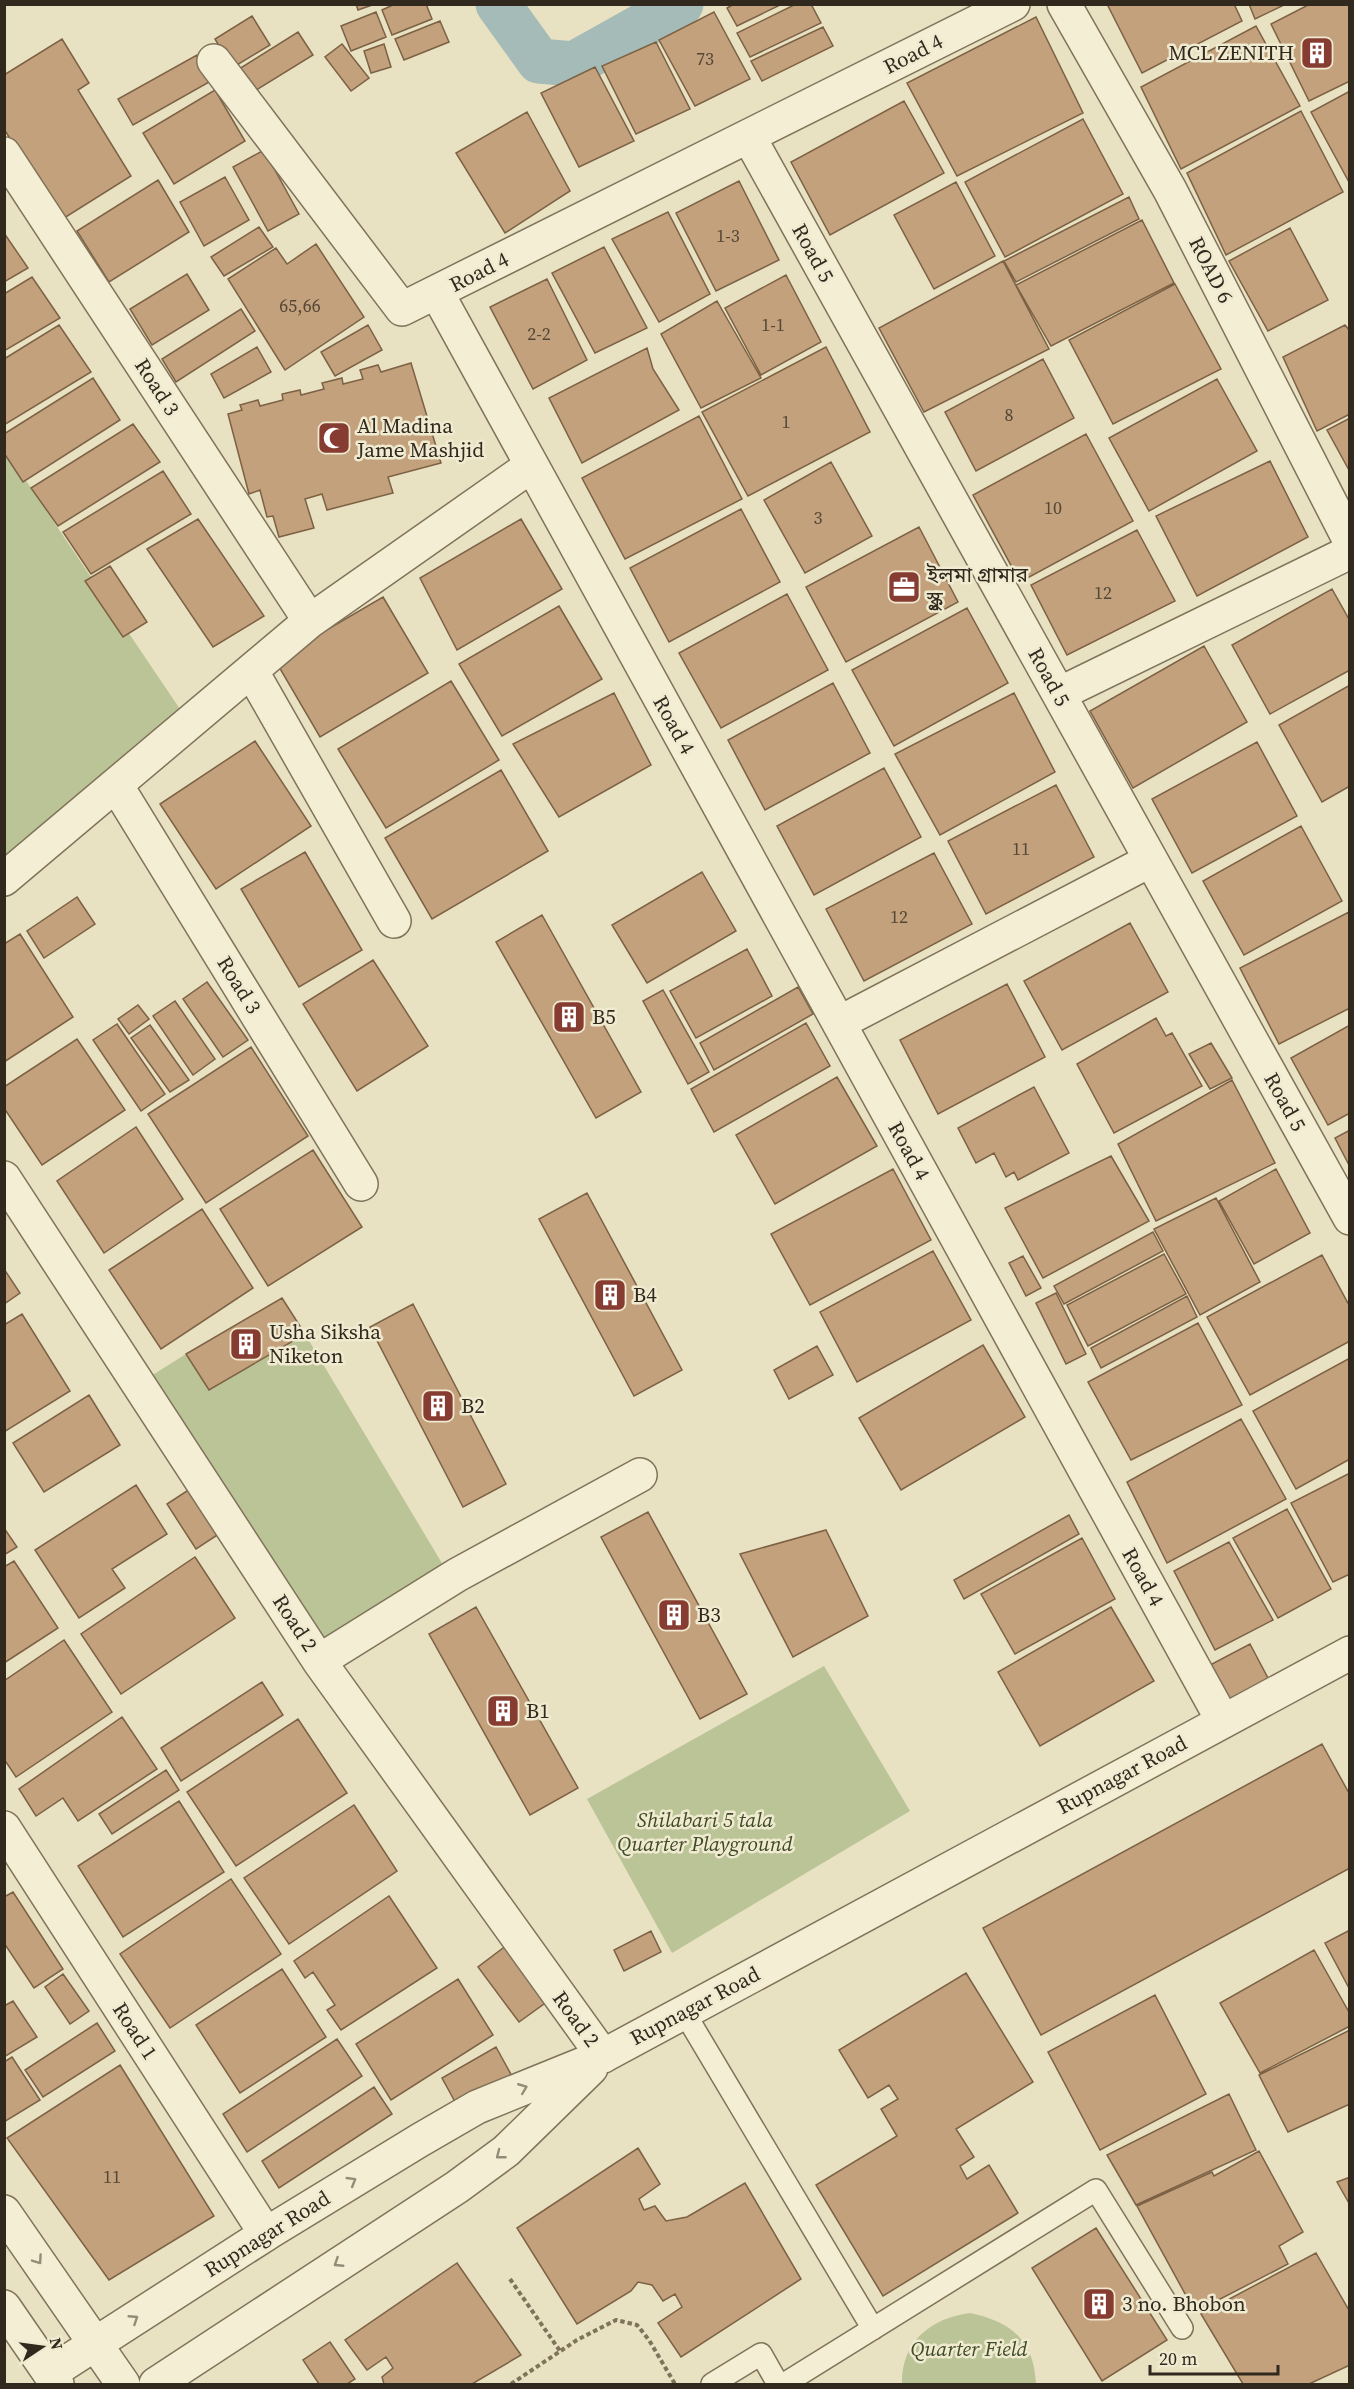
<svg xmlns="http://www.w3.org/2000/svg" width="1354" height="2389" font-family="'Source Serif 4','Noto Sans Bengali',serif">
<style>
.green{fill:#bac497}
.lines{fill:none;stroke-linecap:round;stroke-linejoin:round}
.canal{stroke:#a4bbb7;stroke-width:45}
.building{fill:#c2a17c;stroke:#7c6144;stroke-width:1.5}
.service-casing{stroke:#80735b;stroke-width:24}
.minor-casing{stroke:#80735b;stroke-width:36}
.tertiary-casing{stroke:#80735b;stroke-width:36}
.path{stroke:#80735b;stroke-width:4;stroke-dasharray:4.5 3;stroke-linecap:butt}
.service{stroke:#f4eed4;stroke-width:21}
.minor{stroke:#f4eed4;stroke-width:33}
.tertiary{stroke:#f4eed4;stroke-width:33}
.oneway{stroke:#928c79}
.labels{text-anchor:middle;stroke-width:5;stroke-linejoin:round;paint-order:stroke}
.number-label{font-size:18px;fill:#554736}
.poi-label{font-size:21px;fill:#31291e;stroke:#f0ebd0;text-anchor:start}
.street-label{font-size:21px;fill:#31291e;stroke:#f0ebd0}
.park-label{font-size:21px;font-style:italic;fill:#3e4b27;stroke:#f0ebd0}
</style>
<rect width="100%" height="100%" fill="#e8e1c2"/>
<path class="green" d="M 4,448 L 190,724 L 4,879 Z
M 305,1334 L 446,1570 L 323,1651 L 151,1376 L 186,1354 L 210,1390 Z
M 824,1666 L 910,1811 L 672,1953 L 587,1799 Z
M 970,2313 C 1012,2322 1034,2341 1036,2384 L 902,2384 C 901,2342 931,2318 970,2313 Z"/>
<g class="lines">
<path class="canal" d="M 498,4 L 539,61 L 574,64 L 681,4"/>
</g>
<path class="building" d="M 356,4 L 375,4 L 358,10 Z
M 395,4 L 426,4 L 432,19 L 392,35 L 382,10 Z
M 734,4 L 782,4 L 737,26 L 727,8 Z
M 796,4 L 811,4 L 821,23 L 750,57 L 737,33 Z
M 1107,4 L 1234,4 L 1242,21 L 1142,73 Z
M 1249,4 L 1286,4 L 1255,19 Z
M 1310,4 L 1350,4 L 1350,81 L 1309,101 L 1271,24 Z
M 376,12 L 386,37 L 351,51 L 341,26 Z
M 714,12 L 750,79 L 695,106 L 659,40 Z
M 252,16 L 270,45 L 232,68 L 215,39 Z
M 1036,17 L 1083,113 L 957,176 L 907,83 Z
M 440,21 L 449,42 L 404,60 L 395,39 Z
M 1256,26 L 1300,106 L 1181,169 L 1141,87 Z
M 823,27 L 833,46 L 762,81 L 751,61 Z
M 298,32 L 313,55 L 253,92 L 239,69 Z
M 62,39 L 89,83 L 78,90 L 131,176 L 61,220 L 4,129 L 4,75 Z
M 656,42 L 690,109 L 636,134 L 602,66 Z
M 342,44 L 369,78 L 351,91 L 325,57 Z
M 384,44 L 391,67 L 371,73 L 364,51 Z
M 197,55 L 211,81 L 133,125 L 118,99 Z
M 595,67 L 634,141 L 579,167 L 541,93 Z
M 215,90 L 245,141 L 174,184 L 143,133 Z
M 1350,91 L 1350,184 L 1311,112 Z
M 904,101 L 944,173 L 830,235 L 791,162 Z
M 1301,111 L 1343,192 L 1226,255 L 1187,173 Z
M 527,112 L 570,191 L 505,233 L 456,153 Z
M 1083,119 L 1123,194 L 1005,257 L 965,182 Z
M 264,150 L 299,214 L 268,231 L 233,167 Z
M 225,177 L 249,220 L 204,246 L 180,202 Z
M 158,180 L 189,232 L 109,282 L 77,231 Z
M 739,181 L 779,260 L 716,291 L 676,213 Z
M 956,182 L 995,256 L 934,289 L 894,215 Z
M 1129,197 L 1139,219 L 1016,282 L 1004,261 Z
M 668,212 L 710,294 L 659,322 L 612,239 Z
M 1142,220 L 1174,283 L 1051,346 L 1016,285 Z
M 259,227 L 273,247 L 224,276 L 211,257 Z
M 1290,228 L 1328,300 L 1268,331 L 1229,261 Z
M 4,233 L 28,268 L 4,282 Z
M 316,244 L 364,317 L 285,370 L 228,279 L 276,248 L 287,264 Z
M 604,247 L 647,328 L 595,353 L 552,273 Z
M 1003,261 L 1049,349 L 924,412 L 879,328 Z
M 187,274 L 209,310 L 152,345 L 130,309 Z
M 786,275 L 821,342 L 761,375 L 725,308 Z
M 32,277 L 60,318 L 4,351 L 4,294 Z
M 547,279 L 587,360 L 533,389 L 490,307 Z
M 1175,284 L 1221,369 L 1113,424 L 1069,340 Z
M 717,301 L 761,378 L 701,408 L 661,334 Z
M 241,309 L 255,331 L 176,382 L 162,359 Z
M 59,325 L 91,372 L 4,425 L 4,359 Z
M 368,325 L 382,350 L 335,376 L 321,352 Z
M 1345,325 L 1350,331 L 1350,414 L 1317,431 L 1283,357 Z
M 257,347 L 271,372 L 224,398 L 211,374 Z
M 826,347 L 870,432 L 748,496 L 702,412 Z
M 647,348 L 653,369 L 679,410 L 582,463 L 549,398 Z
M 1043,359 L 1074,418 L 976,471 L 945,412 Z
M 411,363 L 441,463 L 388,477 L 393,493 L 327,510 L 322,494 L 305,499 L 314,528 L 279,537 L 273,516 L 267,517 L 260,490 L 249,494 L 228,414 L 242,410 L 240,405 L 258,400 L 260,406 L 283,400 L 282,394 L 300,390 L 301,395 L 324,389 L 322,383 L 342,378 L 343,384 L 363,379 L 360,370 L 378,365 L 381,372 Z
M 93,378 L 120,420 L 23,482 L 4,453 L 4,434 Z
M 1217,379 L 1257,451 L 1149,511 L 1109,438 Z
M 699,416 L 742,499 L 625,559 L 582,478 Z
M 1350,418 L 1350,472 L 1327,430 Z
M 133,424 L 160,462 L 58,526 L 31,488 Z
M 1086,434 L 1133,521 L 1020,582 L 973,495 Z
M 1270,461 L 1308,537 L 1197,596 L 1156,516 Z
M 831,462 L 872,536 L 805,573 L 764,500 Z
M 163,471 L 191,514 L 91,574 L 63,532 Z
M 741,509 L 780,582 L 669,642 L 630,568 Z
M 198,519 L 264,616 L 213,647 L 147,549 Z
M 521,519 L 562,589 L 457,650 L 420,578 Z
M 919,527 L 958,602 L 846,662 L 806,587 Z
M 1137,530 L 1175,601 L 1067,655 L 1031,585 Z
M 110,566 L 147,622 L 123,637 L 85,581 Z
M 1332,589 L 1350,621 L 1350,670 L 1270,714 L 1232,645 Z
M 787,594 L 828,670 L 721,728 L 679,653 Z
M 383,597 L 428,673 L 320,737 L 275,660 Z
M 559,606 L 602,679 L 502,736 L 459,664 Z
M 967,608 L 1008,683 L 894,746 L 852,670 Z
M 1204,646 L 1247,722 L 1133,788 L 1090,711 Z
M 451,681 L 499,760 L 386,828 L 338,749 Z
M 833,683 L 870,753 L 765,810 L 728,740 Z
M 1350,685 L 1350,786 L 1322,802 L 1279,725 Z
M 614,693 L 651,765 L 559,817 L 513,744 Z
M 1014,693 L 1055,772 L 940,835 L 895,754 Z
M 255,741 L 311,826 L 216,889 L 160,804 Z
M 1257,742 L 1297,816 L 1192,873 L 1152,799 Z
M 884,768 L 921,837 L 814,895 L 777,826 Z
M 501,770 L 548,851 L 432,919 L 385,838 Z
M 1056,785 L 1094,857 L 986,914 L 948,841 Z
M 1301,826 L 1342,901 L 1244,955 L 1203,881 Z
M 305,852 L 362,950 L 299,987 L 241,889 Z
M 934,853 L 972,924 L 864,981 L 826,909 Z
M 702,872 L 736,931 L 647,983 L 612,925 Z
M 77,897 L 95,924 L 44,958 L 27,931 Z
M 1349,912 L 1350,1008 L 1279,1044 L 1240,968 Z
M 542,915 L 641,1092 L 596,1118 L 496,942 Z
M 1130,923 L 1168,992 L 1062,1050 L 1024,981 Z
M 20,934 L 73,1017 L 4,1062 L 4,944 Z
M 747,949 L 772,996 L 696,1038 L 670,991 Z
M 373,960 L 428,1046 L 357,1091 L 303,1004 Z
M 207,982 L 248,1040 L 223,1057 L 183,999 Z
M 1007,984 L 1045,1057 L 938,1114 L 900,1040 Z
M 798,987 L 813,1014 L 714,1070 L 700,1043 Z
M 663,990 L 709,1072 L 688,1084 L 643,1001 Z
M 175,1001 L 215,1059 L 193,1075 L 153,1016 Z
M 138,1005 L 149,1019 L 129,1034 L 118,1019 Z
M 1156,1018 L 1166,1036 L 1172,1033 L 1202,1086 L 1114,1133 L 1077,1064 Z
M 806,1023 L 830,1066 L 714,1132 L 691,1089 Z
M 117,1024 L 165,1094 L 141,1111 L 93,1040 Z
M 150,1025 L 189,1080 L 170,1092 L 131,1038 Z
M 1350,1025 L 1350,1113 L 1328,1125 L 1291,1058 Z
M 77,1039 L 125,1110 L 42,1165 L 4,1108 L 4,1087 Z
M 1211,1043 L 1232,1078 L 1210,1089 L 1189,1054 Z
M 251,1047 L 308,1136 L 206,1203 L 148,1114 Z
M 837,1077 L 877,1146 L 775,1204 L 736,1135 Z
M 1232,1080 L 1275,1163 L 1156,1221 L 1118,1144 Z
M 1034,1087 L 1069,1153 L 1018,1180 L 1014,1172 L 1006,1177 L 994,1153 L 976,1163 L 958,1128 Z
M 136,1127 L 183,1199 L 104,1253 L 57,1181 Z
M 1350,1130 L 1350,1167 L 1335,1138 Z
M 313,1150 L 362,1227 L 268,1286 L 220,1209 Z
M 1111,1156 L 1149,1221 L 1043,1278 L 1005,1208 Z
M 893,1169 L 931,1240 L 810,1305 L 771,1234 Z
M 1276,1169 L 1310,1233 L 1254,1264 L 1219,1201 Z
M 587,1193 L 682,1370 L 634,1396 L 539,1219 Z
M 1216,1198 L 1260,1282 L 1200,1315 L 1154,1229 Z
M 202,1209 L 253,1288 L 161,1349 L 109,1270 Z
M 1153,1232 L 1163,1251 L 1064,1304 L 1054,1286 Z
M 933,1251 L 971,1320 L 857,1382 L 820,1312 Z
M 1164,1254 L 1186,1294 L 1088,1346 L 1067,1305 Z
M 1322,1255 L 1350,1307 L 1350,1341 L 1250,1395 L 1207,1317 Z
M 1023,1256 L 1041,1288 L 1026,1296 L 1009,1263 Z
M 4,1269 L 20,1293 L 4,1304 Z
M 1056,1293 L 1086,1354 L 1066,1364 L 1036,1303 Z
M 1187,1296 L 1197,1317 L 1101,1368 L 1091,1348 Z
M 282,1298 L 305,1334 L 209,1390 L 186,1354 Z
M 413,1304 L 506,1484 L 463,1507 L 370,1327 Z
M 22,1314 L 70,1391 L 4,1432 L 4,1325 Z
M 1198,1323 L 1242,1405 L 1131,1460 L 1088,1382 Z
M 983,1345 L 1025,1417 L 901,1490 L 859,1418 Z
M 817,1346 L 833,1375 L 789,1399 L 774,1370 Z
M 1350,1358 L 1350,1459 L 1296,1489 L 1253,1411 Z
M 89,1395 L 120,1445 L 44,1492 L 13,1443 Z
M 1241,1419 L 1286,1499 L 1167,1563 L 1127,1482 Z
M 1350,1473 L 1350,1574 L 1333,1582 L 1291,1503 Z
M 136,1485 L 167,1534 L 112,1569 L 125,1588 L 79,1618 L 35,1550 Z
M 196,1485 L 225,1530 L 196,1549 L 167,1504 Z
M 1287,1509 L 1331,1589 L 1278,1618 L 1233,1538 Z
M 648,1512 L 747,1694 L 700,1719 L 601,1537 Z
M 1069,1515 L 1079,1534 L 964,1599 L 954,1580 Z
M 4,1528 L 17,1547 L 4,1555 Z
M 826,1530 L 868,1616 L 793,1657 L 740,1554 Z
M 1082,1538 L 1115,1599 L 1015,1654 L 981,1594 Z
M 1229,1542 L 1273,1620 L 1215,1650 L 1174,1571 Z
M 195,1557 L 235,1618 L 121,1694 L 81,1634 Z
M 14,1561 L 58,1628 L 4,1663 L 4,1567 Z
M 476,1607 L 578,1788 L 530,1815 L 429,1634 Z
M 1111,1607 L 1154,1681 L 1040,1746 L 998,1672 Z
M 64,1640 L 112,1712 L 16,1777 L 4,1759 L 4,1681 Z
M 1250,1644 L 1269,1680 L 1229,1701 L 1210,1665 Z
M 262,1682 L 283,1715 L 181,1781 L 161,1748 Z
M 122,1717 L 157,1769 L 78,1821 L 63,1798 L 36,1816 L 19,1789 Z
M 298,1719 L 347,1793 L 236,1866 L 187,1792 Z
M 1322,1744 L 1350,1795 L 1350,1868 L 1041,2035 L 983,1928 Z
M 166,1770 L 179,1790 L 112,1834 L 99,1814 Z
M 179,1801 L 224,1872 L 123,1937 L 78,1866 Z
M 354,1805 L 397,1871 L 289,1944 L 244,1878 Z
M 231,1879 L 281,1954 L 170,2028 L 120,1954 Z
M 13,1892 L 63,1969 L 34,1988 L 4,1943 L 4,1897 Z
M 389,1896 L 437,1968 L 341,2030 L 327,2010 L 335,2005 L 313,1972 L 305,1978 L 294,1961 Z
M 1350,1930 L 1350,1990 L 1325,1943 Z
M 651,1931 L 661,1952 L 624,1971 L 614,1950 Z
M 507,1945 L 548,2001 L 519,2022 L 478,1967 Z
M 1314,1950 L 1350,2014 L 1350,2026 L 1260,2073 L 1220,2003 Z
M 282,1969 L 326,2037 L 240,2093 L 196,2025 Z
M 966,1973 L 1033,2082 L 956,2129 L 974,2157 L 960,2166 L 967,2179 L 989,2165 L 1018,2213 L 883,2296 L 816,2185 L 897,2136 L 881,2109 L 898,2099 L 889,2085 L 868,2098 L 839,2050 Z
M 63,1974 L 89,2011 L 70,2024 L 45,1987 Z
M 458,1979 L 493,2035 L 391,2100 L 356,2044 Z
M 1155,1995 L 1206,2094 L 1100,2150 L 1048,2052 Z
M 13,2001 L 37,2037 L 4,2057 L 4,2006 Z
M 97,2023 L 115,2051 L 43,2097 L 25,2070 Z
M 1350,2030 L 1350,2104 L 1288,2132 L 1259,2075 Z
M 337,2039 L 362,2076 L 247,2152 L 223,2114 Z
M 496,2047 L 513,2078 L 459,2109 L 442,2078 Z
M 12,2057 L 40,2100 L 4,2122 L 4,2062 Z
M 120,2065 L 214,2216 L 109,2280 L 7,2138 Z
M 374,2087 L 392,2114 L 279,2188 L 262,2161 Z
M 1229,2094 L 1256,2150 L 1136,2205 L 1107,2155 Z
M 638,2148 L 660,2184 L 639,2199 L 644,2210 L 655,2206 L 666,2221 L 687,2217 L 745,2183 L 801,2279 L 681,2357 L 658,2323 L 682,2307 L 675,2294 L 663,2301 L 652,2285 L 638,2282 L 631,2291 L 577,2324 L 517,2228 Z
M 1259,2151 L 1303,2232 L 1279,2246 L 1288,2264 L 1195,2312 L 1137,2206 L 1212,2172 L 1214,2176 Z
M 1350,2177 L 1350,2205 L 1337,2182 Z
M 1096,2228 L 1167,2340 L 1102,2381 L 1032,2268 Z
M 1316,2253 L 1350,2312 L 1350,2365 L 1309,2384 L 1243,2384 L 1201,2314 Z
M 457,2263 L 521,2355 L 472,2384 L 384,2384 L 382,2377 L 393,2368 L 386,2357 L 367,2370 L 345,2340 Z
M 330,2342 L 355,2379 L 347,2384 L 319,2384 L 303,2360 Z"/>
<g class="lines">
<g class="service-casing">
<path id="service" d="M 684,2012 L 873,2329
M 712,2384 L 761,2354 L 778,2384
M 784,2384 L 1096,2190 L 1182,2328"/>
</g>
<g class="minor-casing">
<path id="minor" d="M 1064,4 L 1170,190 L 1350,541
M 214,61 L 402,309 L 1013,4
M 749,137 L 1350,1218
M 4,154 L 310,621
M 437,293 L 1223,1721
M 252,672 L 394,921
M 1059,694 L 1350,552
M 116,785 L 361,1184
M 4,879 L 310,621 L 531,466
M 839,1023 L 1151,860
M 4,1178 L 319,1661 L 603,2056
M 319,1661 L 457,1575 L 640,1475
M 4,1828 L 266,2234"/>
</g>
<g class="tertiary-casing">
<path id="tertiary" d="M 4,2212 L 123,2384
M 4,2307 L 57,2384
M 50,2373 L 266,2234 L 420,2140 L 477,2107 L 603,2056 L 1350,1653
M 156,2384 L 457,2187 L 506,2151 L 591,2068"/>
</g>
<path class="path" d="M 510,2279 L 560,2351
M 511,2384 L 577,2340 L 616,2320 L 637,2325 L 649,2340 L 675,2384"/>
<use href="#service" class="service"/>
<use href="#minor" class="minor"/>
<use href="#tertiary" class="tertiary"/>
</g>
<defs><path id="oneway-chevron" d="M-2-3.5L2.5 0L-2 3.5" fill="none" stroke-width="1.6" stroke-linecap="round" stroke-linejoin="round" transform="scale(1.5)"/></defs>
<g class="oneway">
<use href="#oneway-chevron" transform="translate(523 2088) rotate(-22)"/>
<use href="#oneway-chevron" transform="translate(500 2155) rotate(142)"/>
<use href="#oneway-chevron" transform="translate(352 2181) rotate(-31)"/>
<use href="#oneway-chevron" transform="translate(38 2260) rotate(55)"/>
<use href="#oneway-chevron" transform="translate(338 2263) rotate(147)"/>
<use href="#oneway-chevron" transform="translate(134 2319) rotate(-33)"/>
</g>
<defs>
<g id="building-square" transform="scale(1.725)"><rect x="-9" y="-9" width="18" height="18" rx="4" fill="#873c32" stroke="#f0ebd0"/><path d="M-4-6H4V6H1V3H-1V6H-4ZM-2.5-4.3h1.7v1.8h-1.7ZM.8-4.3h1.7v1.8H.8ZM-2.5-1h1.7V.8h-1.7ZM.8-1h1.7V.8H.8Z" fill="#fff"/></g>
<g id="mosque-square" transform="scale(1.725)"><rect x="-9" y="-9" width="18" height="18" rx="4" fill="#873c32" stroke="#f0ebd0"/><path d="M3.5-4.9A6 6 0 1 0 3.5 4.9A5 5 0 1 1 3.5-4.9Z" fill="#fff"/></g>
<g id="office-square" transform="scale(1.725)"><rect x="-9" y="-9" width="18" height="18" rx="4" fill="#873c32" stroke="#f0ebd0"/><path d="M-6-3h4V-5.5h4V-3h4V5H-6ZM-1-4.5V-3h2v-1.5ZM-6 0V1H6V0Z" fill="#fff"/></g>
</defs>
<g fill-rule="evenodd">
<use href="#building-square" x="1317" y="53"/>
<use href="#mosque-square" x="334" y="438"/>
<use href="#office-square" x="904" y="587"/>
<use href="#building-square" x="569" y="1017"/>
<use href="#building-square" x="610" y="1295"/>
<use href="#building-square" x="246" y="1344"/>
<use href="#building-square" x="438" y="1406"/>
<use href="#building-square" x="674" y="1615"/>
<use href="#building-square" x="503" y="1711"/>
<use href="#building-square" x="1099" y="2304"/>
</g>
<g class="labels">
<g class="number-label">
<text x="705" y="65">73</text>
<text x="728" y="242">1-3</text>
<text x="300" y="312">65,66</text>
<text x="773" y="331">1-1</text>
<text x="539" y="340">2-2</text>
<text x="1009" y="421">8</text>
<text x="786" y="428">1</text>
<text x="1053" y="514">10</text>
<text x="818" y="524">3</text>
<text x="1103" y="599">12</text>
<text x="1021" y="855">11</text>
<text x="899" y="923">12</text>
<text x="112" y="2183">11</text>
</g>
<g class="poi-label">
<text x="1294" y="60" text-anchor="end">MCL ZENITH</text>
<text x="357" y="433">Al Madina<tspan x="357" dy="24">Jame Mashjid</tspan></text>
<text x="927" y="582">ইলমা গ্রামার<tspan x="927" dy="24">স্কুল</tspan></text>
<text x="592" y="1024">B5</text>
<text x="633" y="1302">B4</text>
<text x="269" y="1339">Usha Siksha<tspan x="269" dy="24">Niketon</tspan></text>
<text x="461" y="1413">B2</text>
<text x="697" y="1622">B3</text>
<text x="526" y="1718">B1</text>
<text x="1122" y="2311">3 no. Bhobon</text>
</g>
<g class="street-label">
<text transform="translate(913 54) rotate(-27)" y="7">Road 4</text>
<text transform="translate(813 253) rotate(61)" y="7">Road 5</text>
<text transform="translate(1211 270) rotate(63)" y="7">ROAD 6</text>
<text transform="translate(479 272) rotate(-27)" y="7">Road 4</text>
<text transform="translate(157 387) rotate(57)" y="7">Road 3</text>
<text transform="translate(1049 677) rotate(61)" y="7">Road 5</text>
<text transform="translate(674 725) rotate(61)" y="7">Road 4</text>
<text transform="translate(239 985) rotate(58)" y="7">Road 3</text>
<text transform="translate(1285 1102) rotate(61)" y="7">Road 5</text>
<text transform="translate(909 1151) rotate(61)" y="7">Road 4</text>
<text transform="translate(1143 1577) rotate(61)" y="7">Road 4</text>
<text transform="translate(295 1623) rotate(57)" y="7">Road 2</text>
<text transform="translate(1122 1775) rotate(-28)" y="7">Rupnagar Road</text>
<text transform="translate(695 2006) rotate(-28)" y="7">Rupnagar Road</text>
<text transform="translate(576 2019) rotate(54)" y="7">Road 2</text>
<text transform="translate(135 2031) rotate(57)" y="7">Road 1</text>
<text transform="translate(267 2234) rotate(-32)" y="7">Rupnagar Road</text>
</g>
<g class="park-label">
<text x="705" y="1827">Shilabari 5 tala<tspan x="705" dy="24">Quarter Playground</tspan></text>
<text x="969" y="2356">Quarter Field</text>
</g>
</g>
<rect width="1354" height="2389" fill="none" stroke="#31291e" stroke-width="12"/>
<g transform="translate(42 2347) rotate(77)" stroke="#f0ebd0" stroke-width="4.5" paint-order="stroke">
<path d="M0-4.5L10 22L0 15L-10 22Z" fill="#31291e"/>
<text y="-9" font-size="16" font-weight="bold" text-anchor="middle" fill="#31291e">N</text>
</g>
<path d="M1150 2365v9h128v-9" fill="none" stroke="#31291e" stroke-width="3"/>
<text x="1159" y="2365" font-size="18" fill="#31291e" stroke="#f0ebd0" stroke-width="4.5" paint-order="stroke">20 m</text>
</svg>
